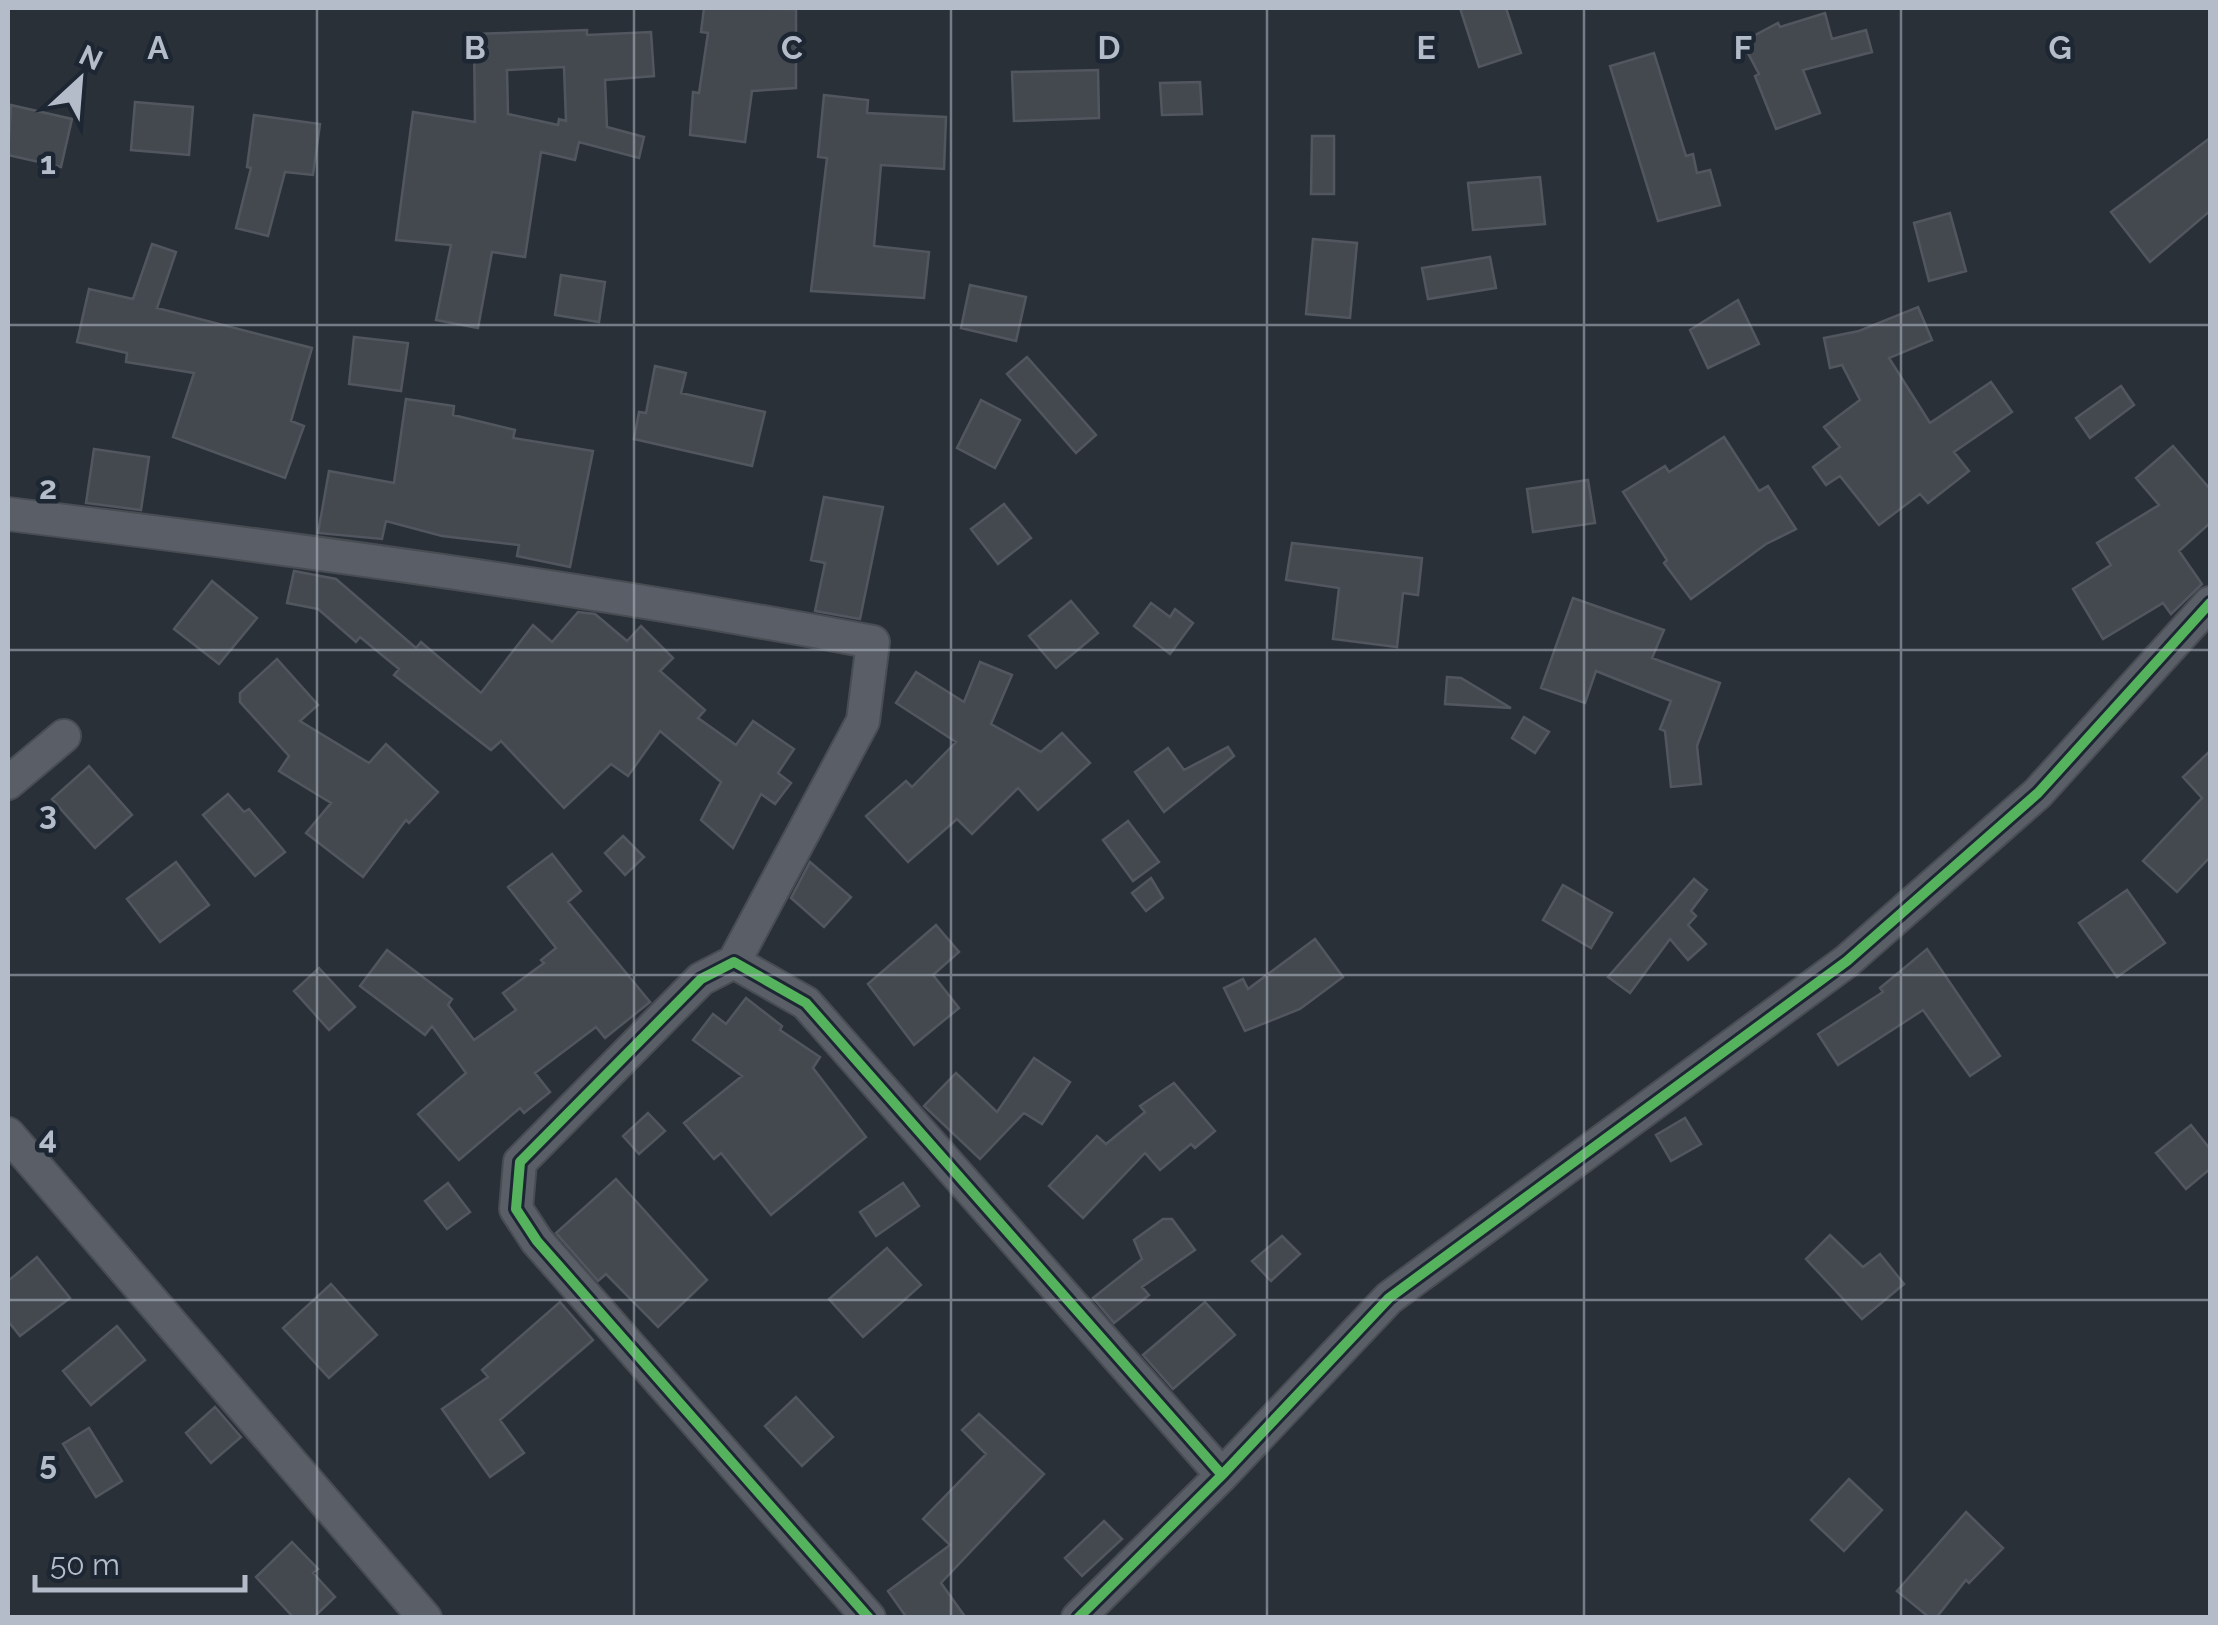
<svg xmlns="http://www.w3.org/2000/svg" width="2218" height="1625" font-family="Raleway,sans-serif">
<style>
.building{fill:#444950;stroke:#52575f;stroke-width:2.5;fill-rule:evenodd}
.lines{fill:none;stroke-linecap:round;stroke-linejoin:round}
.minor-casing{stroke:#484c53;stroke-width:36}
.minor{stroke:#5a5e66;stroke-width:32}
.cycleway-casing{stroke:#1d2633;stroke-width:16}
.cycleway{stroke:#56b35d;stroke-width:10}
.grid{fill:none;stroke:#b4bcc9;stroke-width:2.5;stroke-opacity:0.55}
.grid-label{font-size:32px;text-anchor:middle;font-weight:bold;fill:#b4bcc9;stroke:#1d2633;stroke-width:9;stroke-linejoin:round;paint-order:stroke}
</style>
<rect width="100%" height="100%" fill="#2a3038"/>
<path class="building" d="M 704,8 L 796,9 L 796,88 L 752,91 L 745,142 L 690,135 L 693,92 L 699,93 L 708,33 L 701,32 Z
M 1460,8 L 1506,8 L 1521,53 L 1479,67 Z
M 1825,13 L 1832,39 L 1866,30 L 1872,52 L 1803,70 L 1820,113 L 1776,129 L 1755,76 L 1759,74 L 1742,42 L 1778,23 L 1780,27 Z
M 587,30 L 587,35 L 651,32 L 654,76 L 605,80 L 607,127 L 644,137 L 639,158 L 579,142 L 575,160 L 541,152 L 525,257 L 492,252 L 478,328 L 436,320 L 451,245 L 396,240 L 413,112 L 475,122 L 474,34 ZM 564,67 L 566,121 L 559,119 L 558,125 L 508,114 L 507,70 Z
M 1654,53 L 1686,156 L 1693,154 L 1697,173 L 1710,170 L 1720,205 L 1658,221 L 1610,66 Z
M 1098,70 L 1099,118 L 1014,121 L 1012,72 Z
M 1200,82 L 1202,114 L 1162,115 L 1160,83 Z
M 824,95 L 868,100 L 867,113 L 946,117 L 944,169 L 881,165 L 874,246 L 929,252 L 924,298 L 811,291 L 827,158 L 818,157 Z
M 135,102 L 193,107 L 189,155 L 131,150 Z
M 11,105 L 72,119 L 61,167 L 8,155 Z
M 254,115 L 320,124 L 313,175 L 285,172 L 268,236 L 236,228 L 251,168 L 247,167 Z
M 1312,136 L 1334,136 L 1334,194 L 1311,194 Z
M 2210,138 L 2210,211 L 2150,262 L 2111,212 Z
M 1540,177 L 1545,224 L 1473,230 L 1468,183 Z
M 1950,213 L 1966,271 L 1929,281 L 1914,223 Z
M 1313,239 L 1357,243 L 1350,318 L 1306,314 Z
M 152,244 L 176,252 L 157,308 L 312,348 L 291,421 L 304,426 L 285,478 L 173,437 L 194,373 L 126,362 L 127,353 L 77,342 L 89,289 L 133,299 Z
M 1490,257 L 1496,288 L 1428,299 L 1422,268 Z
M 561,275 L 605,282 L 599,322 L 555,315 Z
M 970,285 L 1026,297 L 1016,341 L 961,328 Z
M 1738,300 L 1759,344 L 1708,368 L 1690,330 Z
M 1918,307 L 1932,340 L 1889,358 L 1930,423 L 1991,382 L 2012,412 L 1954,452 L 1969,471 L 1928,503 L 1920,494 L 1879,525 L 1840,476 L 1826,485 L 1813,467 L 1840,447 L 1824,427 L 1860,400 L 1842,365 L 1830,368 L 1824,338 L 1859,331 Z
M 354,337 L 408,343 L 401,391 L 349,384 Z
M 1027,357 L 1096,435 L 1076,453 L 1007,374 Z
M 655,366 L 686,373 L 681,393 L 765,412 L 752,466 L 634,439 L 639,412 L 646,413 Z
M 2121,386 L 2134,405 L 2090,438 L 2076,418 Z
M 406,399 L 454,406 L 453,415 L 515,430 L 513,438 L 593,451 L 570,567 L 517,556 L 519,545 L 442,536 L 386,521 L 382,539 L 318,533 L 329,471 L 394,483 Z
M 981,400 L 1020,420 L 995,468 L 957,448 Z
M 1724,437 L 1759,491 L 1768,486 L 1796,529 L 1766,544 L 1691,599 L 1664,563 L 1667,560 L 1623,492 L 1665,466 L 1669,472 Z
M 2173,446 L 2210,489 L 2210,523 L 2179,551 L 2202,584 L 2171,614 L 2163,603 L 2103,639 L 2073,589 L 2111,565 L 2097,543 L 2159,505 L 2136,478 Z
M 94,449 L 149,457 L 141,510 L 86,503 Z
M 1588,480 L 1595,523 L 1533,532 L 1527,489 Z
M 824,497 L 883,507 L 860,619 L 815,611 L 825,563 L 811,560 Z
M 1004,504 L 1031,538 L 998,564 L 971,529 Z
M 1292,543 L 1422,558 L 1418,595 L 1403,593 L 1397,647 L 1333,639 L 1339,588 L 1286,580 Z
M 294,571 L 336,579 L 416,648 L 421,642 L 481,693 L 533,625 L 552,642 L 578,612 L 595,614 L 627,641 L 641,626 L 673,658 L 660,671 L 705,710 L 698,718 L 736,745 L 753,721 L 794,749 L 778,773 L 791,783 L 775,804 L 761,794 L 733,848 L 701,820 L 721,782 L 660,731 L 628,776 L 611,764 L 564,808 L 501,741 L 491,750 L 394,675 L 399,669 L 360,637 L 356,642 L 318,609 L 287,603 Z
M 212,581 L 257,618 L 219,664 L 174,629 Z
M 1573,598 L 1664,630 L 1652,658 L 1720,683 L 1697,746 L 1701,784 L 1671,787 L 1665,731 L 1660,729 L 1671,701 L 1596,671 L 1585,703 L 1541,688 Z
M 1071,601 L 1098,633 L 1056,668 L 1029,636 Z
M 1151,603 L 1170,617 L 1175,609 L 1193,623 L 1170,654 L 1134,626 Z
M 277,659 L 318,705 L 300,721 L 369,763 L 386,744 L 438,792 L 409,823 L 406,820 L 363,877 L 306,833 L 331,803 L 279,771 L 289,756 L 240,702 L 240,693 Z
M 980,662 L 1012,675 L 991,724 L 1041,752 L 1062,733 L 1090,763 L 1038,810 L 1018,788 L 972,834 L 957,819 L 908,862 L 866,816 L 906,781 L 912,787 L 956,742 L 896,703 L 916,672 L 964,702 Z
M 1447,677 L 1461,678 L 1511,708 L 1445,704 Z
M 1524,717 L 1549,732 L 1535,753 L 1512,738 Z
M 1228,747 L 1234,756 L 1164,812 L 1135,772 L 1168,748 L 1184,770 Z
M 2210,751 L 2210,857 L 2177,892 L 2143,861 L 2202,798 L 2183,777 Z
M 89,766 L 132,815 L 95,848 L 52,799 Z
M 228,794 L 244,812 L 249,809 L 285,852 L 255,876 L 203,815 Z
M 1128,821 L 1159,862 L 1133,881 L 1103,840 Z
M 623,836 L 644,857 L 625,875 L 605,853 Z
M 552,854 L 581,891 L 568,902 L 650,1002 L 605,1038 L 596,1027 L 535,1073 L 550,1092 L 524,1113 L 520,1108 L 459,1160 L 418,1114 L 466,1073 L 432,1026 L 425,1035 L 360,986 L 387,950 L 452,999 L 448,1005 L 474,1040 L 516,1010 L 503,993 L 544,963 L 541,960 L 556,948 L 508,887 Z
M 176,862 L 209,905 L 160,942 L 127,899 Z
M 810,862 L 851,897 L 824,927 L 791,898 Z
M 1151,878 L 1163,898 L 1146,911 L 1132,893 Z
M 1694,879 L 1707,890 L 1691,911 L 1696,916 L 1688,925 L 1706,944 L 1688,960 L 1670,939 L 1630,993 L 1608,977 Z
M 1563,885 L 1612,913 L 1591,948 L 1543,920 Z
M 2127,890 L 2165,943 L 2117,977 L 2079,923 Z
M 936,925 L 959,952 L 933,975 L 959,1008 L 914,1045 L 868,984 Z
M 1315,939 L 1343,977 L 1300,1009 L 1245,1031 L 1224,988 L 1243,979 L 1248,989 Z
M 1927,949 L 2000,1056 L 1970,1076 L 1923,1010 L 1838,1065 L 1818,1034 L 1883,992 L 1880,988 Z
M 319,968 L 355,1007 L 329,1030 L 294,991 Z
M 746,998 L 782,1026 L 780,1030 L 820,1057 L 813,1068 L 866,1137 L 771,1215 L 721,1153 L 714,1159 L 684,1123 L 742,1076 L 693,1040 L 713,1014 L 726,1024 Z
M 1034,1058 L 1070,1082 L 1042,1124 L 1024,1113 L 980,1159 L 924,1106 L 956,1073 L 997,1112 Z
M 1174,1083 L 1215,1131 L 1195,1148 L 1191,1144 L 1160,1170 L 1145,1153 L 1083,1218 L 1049,1186 L 1097,1136 L 1106,1144 L 1145,1112 L 1140,1106 Z
M 648,1113 L 665,1131 L 639,1154 L 623,1136 Z
M 1685,1118 L 1701,1144 L 1671,1161 L 1656,1135 Z
M 2191,1125 L 2210,1149 L 2210,1169 L 2186,1189 L 2156,1153 Z
M 616,1179 L 707,1280 L 658,1327 L 606,1274 L 598,1281 L 556,1233 Z
M 448,1183 L 470,1212 L 447,1229 L 425,1201 Z
M 903,1183 L 919,1206 L 876,1236 L 860,1212 Z
M 1163,1219 L 1172,1219 L 1195,1250 L 1142,1287 L 1149,1295 L 1114,1323 L 1093,1298 L 1142,1259 L 1134,1240 Z
M 1830,1235 L 1863,1267 L 1880,1254 L 1904,1284 L 1862,1319 L 1806,1259 Z
M 1282,1236 L 1300,1254 L 1271,1281 L 1252,1261 Z
M 887,1248 L 921,1285 L 863,1337 L 829,1299 Z
M 37,1257 L 70,1298 L 20,1336 L 8,1321 L 8,1281 Z
M 331,1284 L 377,1335 L 329,1378 L 283,1328 Z
M 560,1302 L 593,1340 L 500,1420 L 524,1453 L 490,1477 L 442,1409 L 488,1377 L 482,1370 Z
M 1205,1302 L 1235,1335 L 1173,1389 L 1143,1355 Z
M 117,1326 L 145,1360 L 91,1405 L 63,1371 Z
M 796,1397 L 833,1437 L 802,1466 L 765,1426 Z
M 215,1407 L 241,1437 L 211,1463 L 186,1433 Z
M 979,1414 L 1044,1474 L 941,1583 L 966,1618 L 907,1618 L 888,1591 L 950,1545 L 923,1519 L 986,1454 L 962,1430 Z
M 89,1428 L 122,1481 L 96,1497 L 63,1444 Z
M 1849,1479 L 1882,1510 L 1844,1551 L 1811,1520 Z
M 1966,1512 L 2003,1548 L 1969,1583 L 1966,1580 L 1936,1618 L 1930,1618 L 1897,1591 Z
M 1104,1521 L 1122,1539 L 1082,1576 L 1065,1558 Z
M 292,1542 L 318,1569 L 313,1573 L 335,1597 L 313,1618 L 294,1618 L 256,1577 Z"/>
<g class="lines">
<g class="minor-casing">
<path id="minor" d="M 8,514 C 297,549 587,588 873,642 L 863,721 L 734,962
M 8,783 L 64,736
M 8,1134 L 425,1618
M 869,1618 L 537,1241 L 516,1209 L 520,1162 L 701,979 L 734,962 L 806,1003 L 1222,1475
M 1078,1618 L 1222,1475 L 1389,1298 L 1847,961 L 2038,793 L 2210,603"/>
</g>
<use href="#minor" class="minor"/>
<g class="cycleway-casing">
<path id="cycleway" d="M 869,1618 L 537,1241 L 516,1209 L 520,1162 L 701,979 L 734,962 L 806,1003 L 1222,1475
M 1078,1618 L 1222,1475 L 1389,1298 L 1847,961 L 2038,793 L 2210,603"/>
</g>
<use href="#cycleway" class="cycleway"/>
</g>
<path class="grid" d="M 317,8 L 317,1618M 634,8 L 634,1618M 951,8 L 951,1618M 1267,8 L 1267,1618M 1584,8 L 1584,1618M 1901,8 L 1901,1618M 8,325 L 2210,325M 8,650 L 2210,650M 8,975 L 2210,975M 8,1300 L 2210,1300"/>
<g class="grid-label">
<text x="158" y="59">A</text>
<text x="475" y="59">B</text>
<text x="792" y="59">C</text>
<text x="1109" y="59">D</text>
<text x="1426" y="59">E</text>
<text x="1743" y="59">F</text>
<text x="2060" y="59">G</text>
<text x="48" y="174">1</text>
<text x="48" y="499">2</text>
<text x="48" y="824">3</text>
<text x="48" y="1149">4</text>
<text x="48" y="1474">5</text>
</g>
<rect width="2218" height="1625" fill="none" stroke="#b4bcc9" stroke-width="20"/>
<g transform="translate(80 80) rotate(26)" stroke="#1d2633" stroke-width="8" paint-order="stroke">
<path d="M0-8L18 38L0 25L-18 38Z" fill="#b4bcc9"/>
<text y="-15" font-size="28" font-weight="bold" text-anchor="middle" fill="#b4bcc9">N</text>
</g>
<path d="M35 1575v15h210v-15" fill="none" stroke="#b4bcc9" stroke-width="5"/>
<text x="50" y="1575" font-size="30" fill="#b4bcc9" stroke="#1d2633" stroke-width="8" paint-order="stroke">50 m</text>
</svg>
